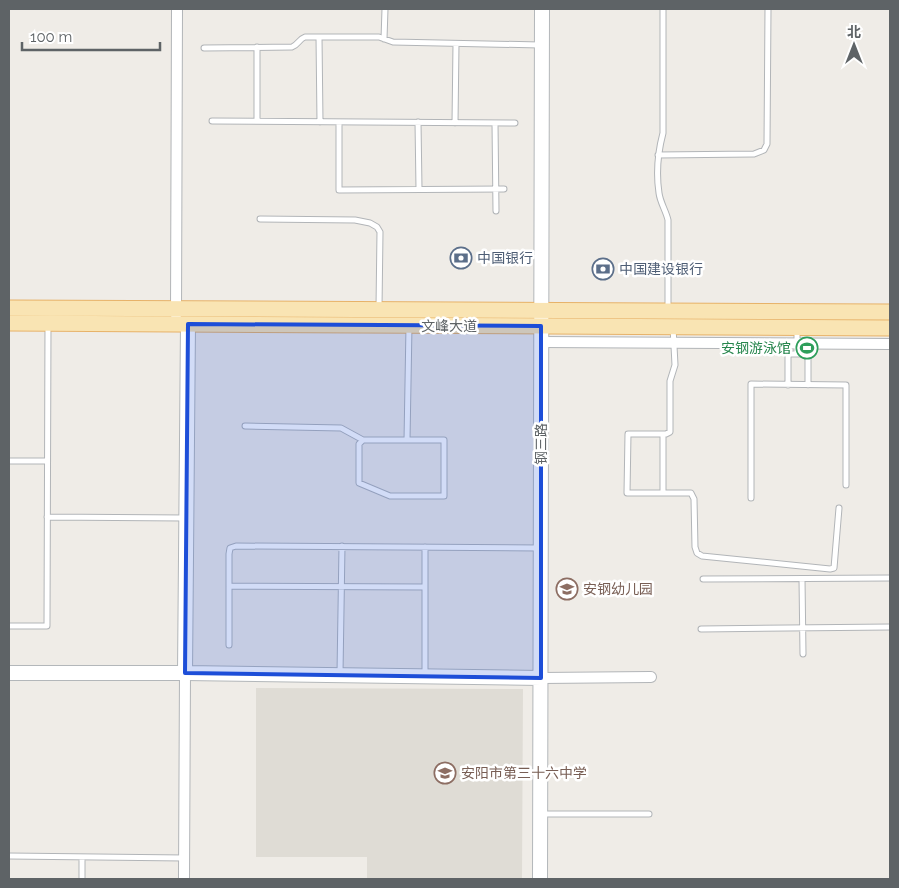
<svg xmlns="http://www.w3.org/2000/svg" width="899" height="888" font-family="Raleway,'Noto Sans SC',sans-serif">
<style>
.education{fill:#dfdcd5}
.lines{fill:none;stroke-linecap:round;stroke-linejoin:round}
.lane-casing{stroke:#b2b5b8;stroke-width:7}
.street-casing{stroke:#b2b5b8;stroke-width:12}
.secondary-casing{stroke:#b3b7ba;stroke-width:16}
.primary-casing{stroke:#e7b269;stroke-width:17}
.lane{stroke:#fff;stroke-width:5}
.street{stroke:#fff;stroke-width:10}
.secondary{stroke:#fff;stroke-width:14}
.primary{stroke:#f9e4b3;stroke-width:15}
.marked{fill:#1d4ed8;fill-opacity:0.2;stroke:#1d4ed8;stroke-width:4;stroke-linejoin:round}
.labels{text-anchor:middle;stroke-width:5;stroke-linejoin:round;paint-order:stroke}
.service-label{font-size:14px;fill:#4e5e75;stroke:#fff;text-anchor:start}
.street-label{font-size:14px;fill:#5e6366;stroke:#fff}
.leisure-label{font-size:14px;fill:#27864d;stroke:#fff;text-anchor:end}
.education-label{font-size:14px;fill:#785e54;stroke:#fff;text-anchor:start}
</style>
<rect width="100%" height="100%" fill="#efece7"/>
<path class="education" d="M 256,688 L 523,689 L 522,879 L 367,879 L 367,857 L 256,857 Z"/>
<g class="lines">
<g class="lane-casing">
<path id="lane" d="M 663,9 L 663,133 C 658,152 656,173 659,193 C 660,202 666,211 668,220 L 668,308
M 319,37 L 320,122
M 384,39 L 385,9
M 257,47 L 257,121
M 204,48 L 292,47 C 298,45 299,39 305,37 L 379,37 L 393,42 L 540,45
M 212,121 L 515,123
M 339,122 L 339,190 L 504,189
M 418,122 L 419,189
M 455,123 L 456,44
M 495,123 L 496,211
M 658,155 L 754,154 L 764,150 L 767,144 L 768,9
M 260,219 L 355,220 L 370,223 L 377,227 L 380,232 L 379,308
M 673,327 L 675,365 L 670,381 L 670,432 L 666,434 L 628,434 L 627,493 L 691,493 L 694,499 L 695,547 L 697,553 L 702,556 L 830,569 L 834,568 L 839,508
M 797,354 L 797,328
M 788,385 L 788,354 L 808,354 L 808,385
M 245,426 L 341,428 L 363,440
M 363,440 L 444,440 L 444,496 L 390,496 L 359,483 L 359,444 Z
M 407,440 L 409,326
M 9,461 L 47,461
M 663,493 L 663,434
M 751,498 L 751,384 L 846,385 L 846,485
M 47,517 L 184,518
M 703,579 L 890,578
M 802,579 L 803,654
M 229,586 L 425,587
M 9,626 L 47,626 L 48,324
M 701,629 L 890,627
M 229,645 L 229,554 L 230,548 L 236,546 L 540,548
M 340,673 L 342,546
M 425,674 L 425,547
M 541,814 L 649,814
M 9,856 L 184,858
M 82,879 L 82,857"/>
</g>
<g class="street-casing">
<path id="street" d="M 176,315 L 177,9
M 541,342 L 890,344
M 541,678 L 651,677
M 184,879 L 185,673"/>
</g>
<g class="secondary-casing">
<path id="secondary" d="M 9,673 L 185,673 L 541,678
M 185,673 L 188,324
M 540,879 L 542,9"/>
</g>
<g class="primary-casing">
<path id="primary" d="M 9,308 L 890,312
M 9,323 L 890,328"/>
</g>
<use href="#lane" class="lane"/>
<use href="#street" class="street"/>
<use href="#secondary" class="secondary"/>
<use href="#primary" class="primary"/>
</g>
<path class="marked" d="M 188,324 L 541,326 L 541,678 L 185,673 Z"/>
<defs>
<g id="bank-ring" transform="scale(1.125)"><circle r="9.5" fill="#fff" stroke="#5c6f8a" stroke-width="1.5"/><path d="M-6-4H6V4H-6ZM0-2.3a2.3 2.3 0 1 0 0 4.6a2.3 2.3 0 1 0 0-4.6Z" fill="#5c6f8a"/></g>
<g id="stadium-ring" transform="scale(1.125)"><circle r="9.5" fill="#fff" stroke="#2e9e5b" stroke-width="1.5"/><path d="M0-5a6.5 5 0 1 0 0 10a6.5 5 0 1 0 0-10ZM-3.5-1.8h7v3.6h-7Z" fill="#2e9e5b"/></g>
<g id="school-ring" transform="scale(1.125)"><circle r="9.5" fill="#fff" stroke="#8d6e63" stroke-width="1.5"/><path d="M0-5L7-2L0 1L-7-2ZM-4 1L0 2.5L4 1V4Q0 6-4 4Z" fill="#8d6e63"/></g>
</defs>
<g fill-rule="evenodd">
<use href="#bank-ring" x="461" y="258"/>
<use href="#bank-ring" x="603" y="269"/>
<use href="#stadium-ring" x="807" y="348"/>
<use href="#school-ring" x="567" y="589"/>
<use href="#school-ring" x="445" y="773"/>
</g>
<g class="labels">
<g class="service-label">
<text x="477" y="263">中国银行</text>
<text x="619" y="274">中国建设银行</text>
</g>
<g class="street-label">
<text x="449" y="331">文峰大道</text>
<text transform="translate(541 444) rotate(-90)" y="5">钢三路</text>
</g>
<g class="leisure-label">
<text x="791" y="353">安钢游泳馆</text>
</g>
<g class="education-label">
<text x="583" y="594">安钢幼儿园</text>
<text x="461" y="778">安阳市第三十六中学</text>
</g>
</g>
<rect width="899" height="888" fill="none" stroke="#5e6366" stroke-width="20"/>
<g transform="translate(854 45)" stroke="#ffffff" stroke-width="4" paint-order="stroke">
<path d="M0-4L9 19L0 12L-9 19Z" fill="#5e6366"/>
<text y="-8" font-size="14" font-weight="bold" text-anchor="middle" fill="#5e6366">北</text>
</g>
<path d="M22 42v8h138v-8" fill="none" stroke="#5e6366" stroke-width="2.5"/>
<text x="30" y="42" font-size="15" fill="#5e6366" stroke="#ffffff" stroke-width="4" paint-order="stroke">100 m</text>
</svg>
